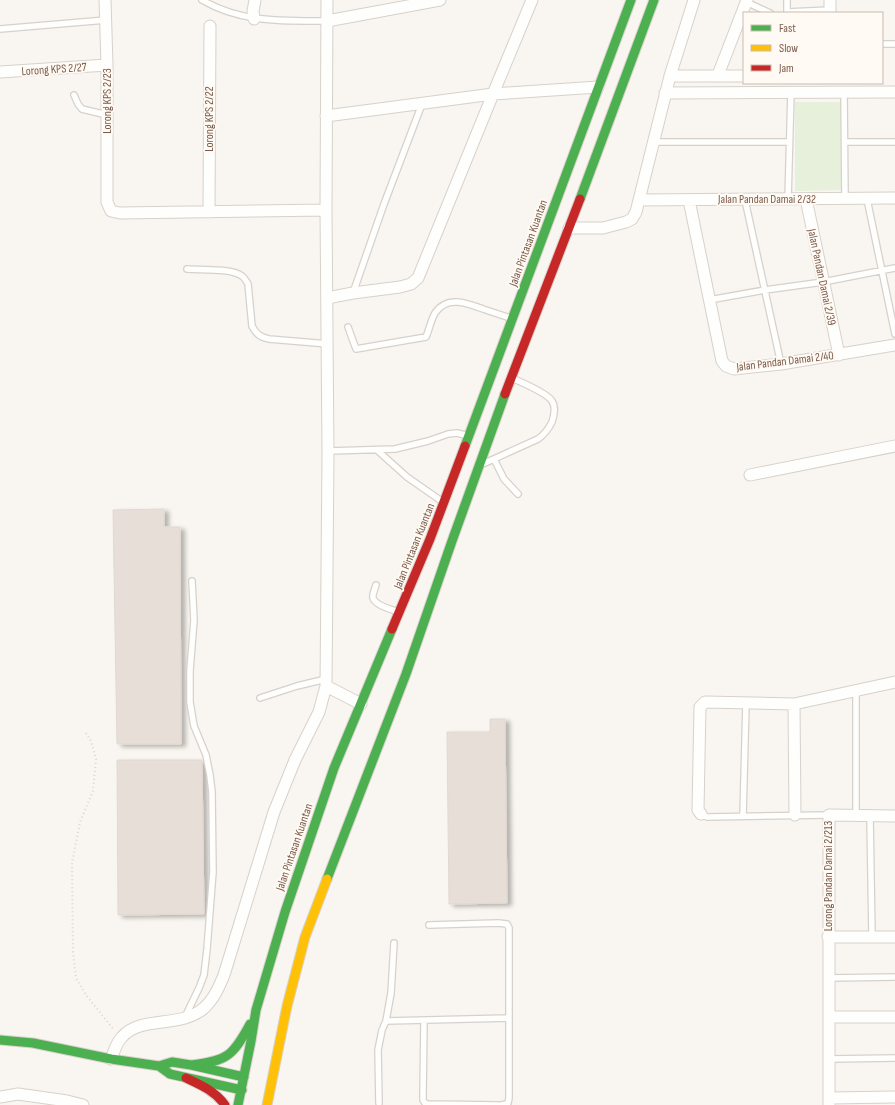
<svg xmlns="http://www.w3.org/2000/svg" width="895" height="1105" font-family="'Sofia Sans Condensed',sans-serif">
<style>
.green{fill:#e7f0db}
.building{fill:#e6ded7;stroke:#e2d8d2;filter:url(#shadow)}
.lines{fill:none;stroke-linecap:round;stroke-linejoin:round}
.lane-casing{stroke:#d7d1cb;stroke-width:8}
.street-casing{stroke:#d7d1cb;stroke-width:13}
.fast-casing{stroke:#d9d2cb;stroke-width:11}
.slow-casing{stroke:#d9d2cb;stroke-width:11}
.jam-casing{stroke:#d9d2cb;stroke-width:11}
.path{stroke:#dcd5d0;stroke-width:2;stroke-dasharray:1 3;stroke-linecap:butt}
.lane{stroke:#fefefd;stroke-width:5.5}
.street{stroke:#fefefd;stroke-width:11}
.fast{stroke:#4caf50;stroke-width:9}
.slow{stroke:#ffc107;stroke-width:9}
.jam{stroke:#c62828;stroke-width:9}
.labels{text-anchor:middle;stroke-width:3.5;stroke-linejoin:round;paint-order:stroke}
.street-label{font-size:12px;fill:#7a5c4d;stroke:#fffaf3}
</style>
<defs>
<filter id="shadow"><feDropShadow dx="4.5" dy="2.5" stdDeviation="2" flood-color="#0004"/></filter>
</defs>
<rect width="100%" height="100%" fill="#f9f5f0"/>
<path class="green" d="M 795,102 L 842,102 L 842,190 L 795,191 Z"/>
<path class="building" d="M 164,509 L 164,527 L 180,527 L 181,744 L 117,744 L 113,510 Z
M 490,719 L 505,719 L 507,903 L 449,904 L 447,732 L 490,732 Z
M 117,760 L 202,760 L 204,914 L 118,915 Z"/>
<g class="lines">
<g class="lane-casing">
<path id="lane" d="M 202,0 C 241,23 284,21 327,21
M 787,0 L 787,12 L 830,10
M 746,2 L 770,13
M 0,29 L 106,20
M 882,44 L 895,44
M 844,93 L 845,199
M 74,95 L 78,104 L 82,109 L 107,115
M 653,142 L 789,142
M 845,142 L 895,142
M 788,199 L 791,92
M 867,199 L 895,334
M 745,200 L 781,364
M 187,269 C 201,270 231,268 242,276 C 245,278 246,281 248,284 L 252,326 C 256,334 260,337 269,339 L 328,344
M 353,293 L 384,204 L 422,104
M 709,300 L 765,290 L 823,282 L 895,268
M 348,327 L 356,349 L 426,337 C 429,330 431,320 435,313 C 447,295 467,303 483,309 C 492,312 501,315 510,318
M 377,450 L 407,477 L 440,500
M 328,451 L 395,449 L 428,441 L 448,434 L 457,433 L 465,435
M 494,459 L 504,479 L 518,494
M 485,463 L 538,439 C 545,434 548,430 552,422 C 554,416 556,407 552,401 C 547,393 523,383 514,379
M 376,585 C 375,589 372,594 373,598 C 375,605 390,609 396,611
M 856,690 L 856,815
M 260,698 L 297,686 L 326,679
M 701,814 L 707,817 L 829,815
M 743,816 L 746,703
M 870,816 L 872,937
M 828,978 L 895,977
M 185,1017 L 199,988 L 204,975 L 207,949 L 213,872 L 212,792 L 210,775 L 206,755 L 194,726 L 190,702 L 190,671 L 194,620 L 192,581
M 386,1021 L 509,1018 L 509,928 L 507,924 L 498,923 L 429,925
M 424,1021 L 423,1094 L 423,1100 L 425,1103 L 428,1104 L 498,1105
M 829,1059 L 895,1058
M 379,1103 L 378,1050 L 382,1030 L 386,1021 L 391,993 L 394,943
M 501,1105 L 506,1104 L 508,1103 L 509,1098 L 509,1018"/>
</g>
<g class="street-casing">
<path id="street" d="M 105,0 L 107,65 L 107,202 L 111,211 L 120,213 L 326,210
M 327,0 L 326,210 L 328,454 L 326,686 L 361,704
M 830,0 L 830,13
M 254,19 L 253,11 L 255,0
M 327,21 L 440,0
M 0,72 L 107,65
M 718,75 L 747,0
M 670,76 L 744,76
M 665,93 L 895,92
M 326,116 L 493,94 L 598,87
M 806,199 L 839,355
M 639,200 L 895,198
M 689,200 L 722,361 L 726,366 L 734,369 L 781,364 L 895,345
M 209,212 L 210,26
M 569,228 L 603,228 L 626,222 L 632,219 L 636,212 L 670,76 L 694,0
M 327,298 L 353,293 L 400,287 L 411,284 L 418,278 L 493,94 L 532,0
M 750,475 L 895,446
M 794,704 L 795,815
M 701,814 L 698,810 L 700,707 L 705,702 L 794,704 L 895,682
M 828,937 L 895,937
M 829,1017 L 895,1017
M 111,1059 C 114,1052 116,1043 122,1037 C 141,1015 180,1029 204,1008 C 214,999 219,987 224,975 L 274,812 L 295,760 L 319,712 L 326,686
M 0,1097 L 18,1094 L 67,1101 L 83,1105
M 829,1098 L 895,1097
M 829,1105 L 829,815 L 895,816"/>
</g>
<g class="fast-casing">
<path id="fast" d="M 580,199 L 654,0
M 465,446 L 631,0
M 327,879 L 406,674 L 452,541 L 505,394
M 0,1040 L 33,1043 L 111,1059 L 159,1066 L 172,1062 L 191,1065 L 244,1077
M 191,1065 C 227,1061 233,1056 250,1024
M 159,1066 L 170,1074 L 242,1090
M 238,1105 L 251,1041 L 256,1010 L 285,912 L 334,768 L 392,629"/>
</g>
<g class="slow-casing">
<path id="slow" d="M 267,1105 L 287,1006 L 305,937 L 327,879"/>
</g>
<g class="jam-casing">
<path id="jam" d="M 505,394 L 580,199
M 392,629 L 430,539 L 465,446
M 186,1078 C 201,1085 215,1091 225,1105"/>
</g>
<path class="path" d="M 86,733 L 91,741 L 96,759 L 93,791 L 80,822 L 72,863 L 73,952 L 76,978 L 86,995 L 114,1030"/>
<use href="#lane" class="lane"/>
<use href="#street" class="street"/>
<use href="#fast" class="fast"/>
<use href="#slow" class="slow"/>
<use href="#jam" class="jam"/>
</g>
<g class="labels">
<g class="street-label">
<text transform="translate(54 69) rotate(-4)" y="4">Lorong KPS 2/27</text>
<text transform="translate(107 101) rotate(-90)" y="4">Lorong KPS 2/23</text>
<text transform="translate(209 119) rotate(-90)" y="4">Lorong KPS 2/22</text>
<text x="767" y="203">Jalan Pandan Damai 2/32</text>
<text transform="translate(528 243) rotate(-70)" y="4">Jalan Pintasan Kuantan</text>
<text transform="translate(822 277) rotate(78)" y="4">Jalan Pandan Damai 2/39</text>
<text transform="translate(785 361) rotate(-7)" y="4">Jalan Pandan Damai 2/40</text>
<text transform="translate(414 546) rotate(-68)" y="4">Jalan Pintasan Kuantan</text>
<text transform="translate(294 847) rotate(-71)" y="4">Jalan Pintasan Kuantan</text>
<text transform="translate(828 876) rotate(-90)" y="4">Lorong Pandan Damai 2/213</text>
</g>
</g>
<rect x="743" y="12" width="140" height="72" fill="#fffaf3" stroke="#cabbb1"/>
<rect x="751" y="25" width="20" height="6" fill="#4caf50" stroke="#cabbb1"/>
<text x="779" y="32" font-size="12" fill="#7a5c4d">Fast</text>
<rect x="751" y="45" width="20" height="6" fill="#ffc107" stroke="#cabbb1"/>
<text x="779" y="52" font-size="12" fill="#7a5c4d">Slow</text>
<rect x="751" y="65" width="20" height="6" fill="#c62828" stroke="#cabbb1"/>
<text x="779" y="72" font-size="12" fill="#7a5c4d">Jam</text>
</svg>
